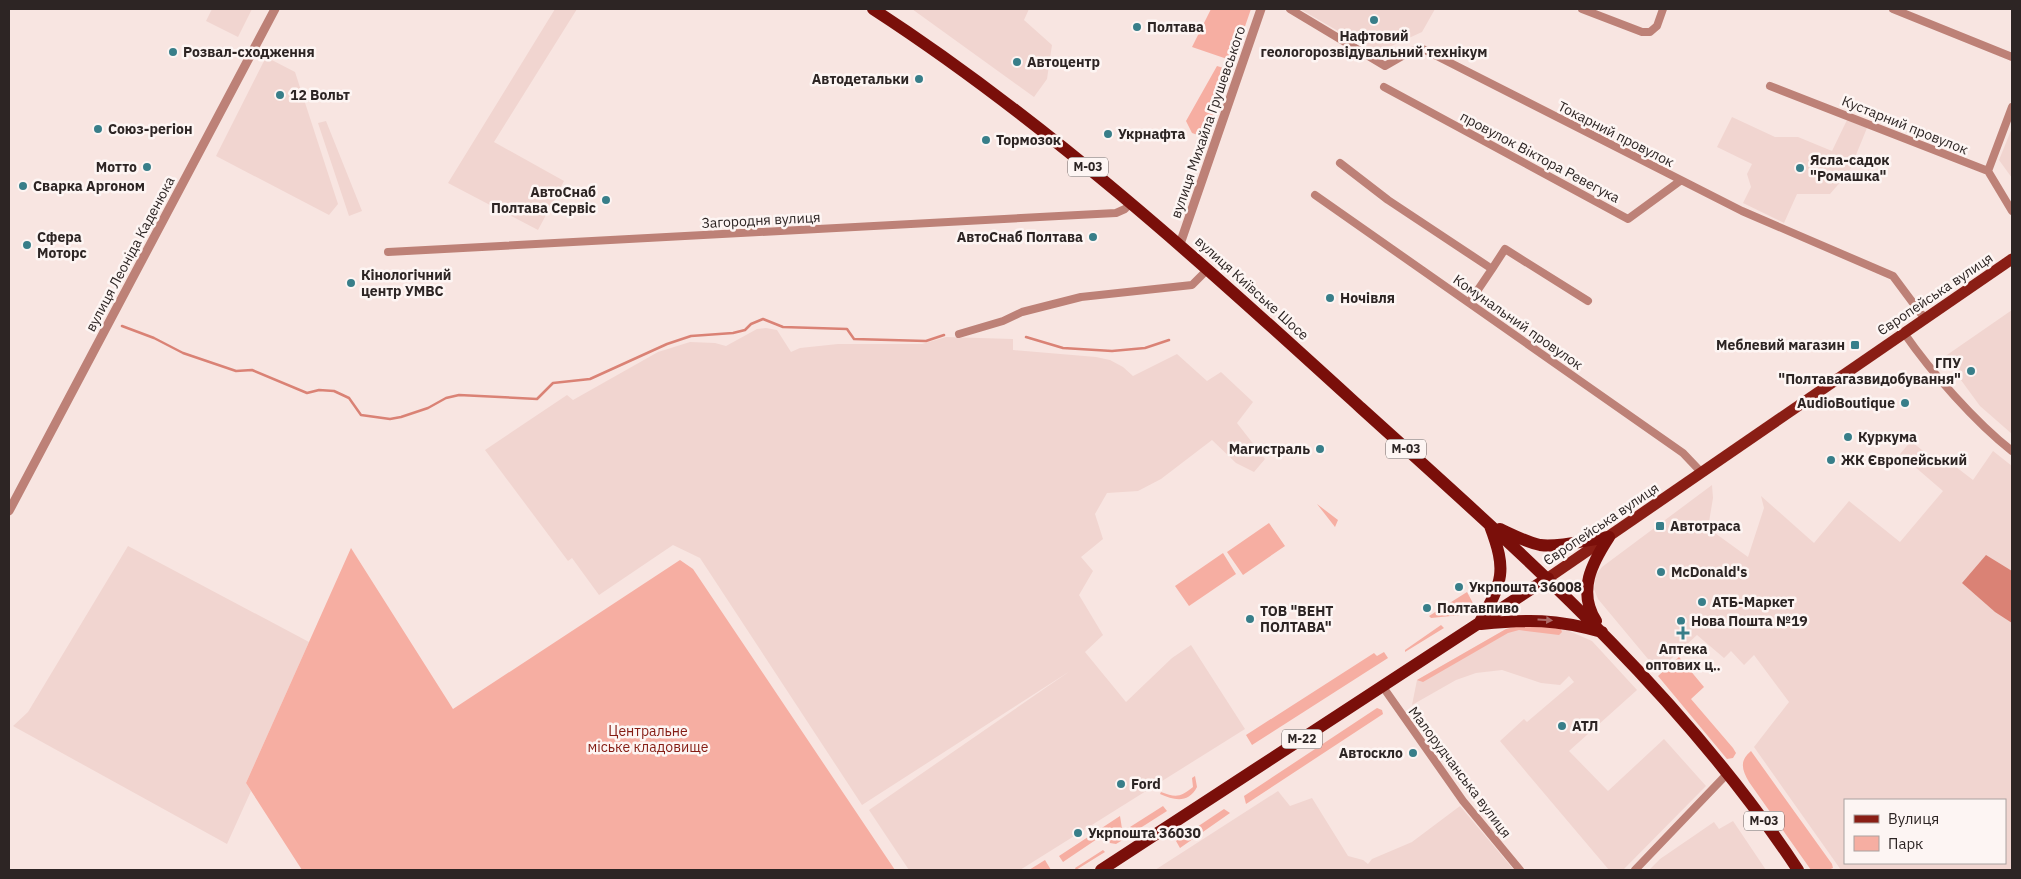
<svg xmlns="http://www.w3.org/2000/svg" width="2021" height="879" font-family="'IBM Plex Sans',sans-serif">
<style>
.built{fill:#f1d5d0;fill-rule:evenodd}
.green{fill:#f6aea2}
.water{fill:#da8275}
.lines{fill:none;stroke-linecap:round;stroke-linejoin:round}
.stream{stroke:#da8275;stroke-width:2.5}
.minor{stroke:#bd8177;stroke-width:8}
.tertiary{stroke:#bd8177;stroke-width:9}
.primary{stroke:#8a1e15;stroke-width:11}
.trunk{stroke:#7a0f0a;stroke-width:12}
.oneway{fill:#ae6b67}
.poi-dot{fill:#387e89;stroke:#fdf5f3;stroke-width:2}
.labels{text-anchor:middle;stroke-width:5;stroke-linejoin:round;paint-order:stroke}
.shield{fill:#fdf5f3;stroke:#6b6362;stroke-width:1}
.shield-label{font-size:12px;font-weight:bold;fill:#2d2524}
.poi-label{font-size:14px;font-weight:bold;fill:#2d2524;stroke:#fdf5f3;text-anchor:start}
.street-label{font-size:14px;fill:#2d2524;stroke:#fdf5f3}
.park-label{font-size:14px;fill:#851d14;stroke:#fdf5f3}
</style>
<rect width="100%" height="100%" fill="#f8e5e1"/>
<path class="built" d="M 212,9 L 252,9 L 238,37 L 206,21 Z
M 555,9 L 577,9 L 494,142 L 564,181 L 538,230 L 448,183 Z
M 912,9 L 1029,9 L 1024,20 L 1052,45 L 1047,79 L 1034,97 Z
M 1300,9 L 1435,9 L 1422,32 L 1376,53 Z
M 266,57 L 295,72 L 338,204 L 329,215 L 216,156 Z
M 1732,117 L 1775,137 L 1798,137 L 1832,151 L 1847,120 L 1867,128 L 1849,172 L 1830,194 L 1797,194 L 1784,223 L 1743,203 L 1751,187 L 1747,174 L 1752,164 L 1717,147 Z
M 326,121 L 362,211 L 349,216 L 318,123 Z
M 2012,128 L 2012,178 L 1999,160 Z
M 2012,310 L 2012,434 L 1980,406 L 1944,357 Z
M 766,328 L 777,330 L 791,352 L 800,348 L 838,344 L 922,344 L 946,337 L 1013,339 L 1013,350 L 1096,357 L 1110,360 L 1123,367 L 1133,376 L 1177,354 L 1207,381 L 1221,372 L 1253,402 L 1237,423 L 1265,459 L 1254,472 L 1236,463 L 1212,440 L 1161,479 L 1138,491 L 1107,493 L 1095,514 L 1103,539 L 1081,557 L 1093,571 L 1079,595 L 1103,635 L 1085,652 L 1126,702 L 1172,658 L 1191,645 L 1245,729 L 1020,870 L 909,870 L 869,810 L 1070,671 L 862,805 L 700,558 L 673,545 L 599,595 L 572,558 L 568,561 L 485,450 L 567,395 L 573,400 L 658,352 L 690,342 L 715,343 L 726,346 L 757,329 Z
M 1911,441 L 1934,460 L 1943,457 L 1973,480 L 1993,451 L 2012,466 L 2012,870 L 1841,870 L 1754,747 L 1789,702 L 1754,655 L 1744,665 L 1731,651 L 1724,658 L 1697,635 L 1658,671 L 1598,599 L 1594,589 L 1596,575 L 1602,567 L 1712,485 L 1713,498 L 1708,528 L 1748,557 L 1764,508 L 1761,496 L 1814,543 L 1849,501 L 1900,542 L 1943,491 L 1900,454 ZM 1845,800 L 2005,800 L 2005,863 L 1845,863 Z
M 128,546 L 309,642 L 246,783 L 251,791 L 227,844 L 13,726 L 28,712 Z
M 1560,627 L 1592,641 L 1637,690 L 1569,751 L 1608,791 L 1664,739 L 1706,786 L 1623,870 L 1609,870 L 1500,741 L 1524,719 L 1527,722 L 1574,682 L 1569,676 L 1560,685 L 1541,683 L 1502,670 L 1476,673 L 1456,680 L 1412,705 L 1417,680 L 1506,629 Z
M 1278,791 L 1290,806 L 1312,798 L 1348,856 L 1363,860 L 1368,864 L 1372,859 L 1412,842 L 1460,806 L 1514,870 L 1155,870 Z
M 1733,821 L 1766,870 L 1649,870 L 1660,859 L 1714,822 L 1719,829 Z"/>
<path class="green" d="M 1211,9 L 1251,9 L 1233,61 L 1192,47 Z
M 1217,66 L 1230,70 L 1207,138 L 1192,133 L 1186,121 Z
M 1317,504 L 1338,520 L 1335,527 Z
M 1269,523 L 1285,546 L 1243,575 L 1227,552 Z
M 351,548 L 453,709 L 680,560 L 693,569 L 895,870 L 302,870 L 246,783 Z
M 1223,553 L 1236,574 L 1189,606 L 1175,586 Z
M 1467,592 L 1474,605 L 1461,615 L 1431,618 L 1429,616 Z
M 1441,625 L 1444,628 L 1405,652 L 1405,650 Z
M 1518,626 L 1560,627 L 1562,632 L 1559,635 L 1519,630 L 1508,633 L 1423,682 L 1417,680 L 1506,629 Z
M 1384,652 L 1388,658 L 1252,745 L 1246,735 L 1374,653 L 1377,656 Z
M 1679,657 L 1704,687 L 1691,699 L 1733,748 L 1736,753 L 1733,758 L 1727,759 L 1658,676 Z
M 1377,708 L 1382,710 L 1383,714 L 1246,804 L 1244,796 Z
M 1751,751 L 1832,864 L 1833,868 L 1828,870 L 1811,870 L 1749,782 C 1742,770 1739,761 1751,751 Z
M 1195,776 L 1197,787 C 1188,804 1174,800 1160,794 L 1161,792 C 1176,798 1181,797 1193,787 L 1192,778 Z
M 1163,806 L 1167,811 L 1134,832 L 1130,827 Z
M 1224,809 L 1230,813 L 1180,848 L 1176,841 Z
M 1120,816 L 1123,835 L 1121,841 L 1116,844 L 1110,843 L 1103,835 L 1063,862 L 1059,856 Z
M 1103,850 L 1105,852 L 1076,870 L 1075,868 Z
M 1045,860 L 1051,870 L 1029,870 Z"/>
<path class="water" d="M 1986,555 L 2012,571 L 2012,623 L 1995,612 L 1962,583 Z"/>
<g class="lines">
<path class="stream" d="M 122,326 L 154,338 L 183,353 L 236,371 L 252,370 L 307,393 L 319,390 L 334,391 L 349,398 L 361,415 L 390,419 L 401,417 L 428,408 L 446,398 L 459,395 L 537,399 L 553,383 L 590,379 L 667,344 L 691,336 L 733,333 L 745,330 L 751,324 L 763,319 L 783,327 L 847,329 L 854,339 L 926,341 L 944,335
M 1026,337 L 1063,348 L 1112,351 L 1145,348 L 1169,340"/>
<path class="minor" d="M 1290,9 L 1385,66 L 1411,51 L 1423,49 L 1742,211 L 1893,276 L 1925,319
M 1582,9 L 1642,32 L 1650,32 L 1657,26 L 1663,9
M 1893,9 L 2012,57
M 1770,86 L 1988,171 L 2012,211
M 1384,87 L 1628,219 L 1680,181
M 1340,163 L 1388,200 L 1492,269 L 1505,249 L 1588,301
M 1988,171 L 2012,107
M 1315,195 L 1683,453 L 1702,473
M 388,252 L 1116,213 L 1125,209 L 1131,202
M 1469,303 L 1492,269
M 1904,333 C 1931,372 1975,422 2012,451
M 959,334 L 1003,321 L 1022,312 L 1081,297 L 1192,285 L 1208,269
M 1383,687 L 1463,801 L 1520,870
M 1635,870 L 1727,774"/>
<path class="tertiary" d="M 1180,244 L 1261,9
M 9,511 L 275,9"/>
<path class="primary" d="M 1548,578 L 2012,259"/>
<path class="trunk" d="M 873,9 C 1050,124 1205,266 1361,408 C 1519,551 1680,691 1798,870
M 1500,529 C 1513,535 1526,542 1540,545 C 1560,548 1588,539 1609,537
M 1596,621 C 1577,591 1592,563 1609,537
M 1480,622 C 1503,581 1507,571 1490,526
M 1481,624 C 1528,619 1556,619 1602,632
M 1101,870 L 1548,578"/>
</g>
<defs><path id="oneway-solid" d="M-6-.8H1V-3.2L6.5 0L1 3.2V.8H-6Z" transform="scale(1.25)"/></defs>
<use class="oneway" href="#oneway-solid" transform="translate(1545 620) rotate(4)"/>
<g class="poi-dot">
<circle cx="1374" cy="20" r="5"/>
<circle cx="1137" cy="27" r="5"/>
<circle cx="173" cy="52" r="5"/>
<circle cx="1017" cy="62" r="5"/>
<circle cx="919" cy="79" r="5"/>
<circle cx="280" cy="95" r="5"/>
<circle cx="98" cy="129" r="5"/>
<circle cx="1108" cy="134" r="5"/>
<circle cx="986" cy="140" r="5"/>
<circle cx="147" cy="167" r="5"/>
<circle cx="1800" cy="168" r="5"/>
<circle cx="23" cy="186" r="5"/>
<circle cx="606" cy="200" r="5"/>
<circle cx="1093" cy="237" r="5"/>
<circle cx="27" cy="245" r="5"/>
<circle cx="351" cy="283" r="5"/>
<circle cx="1330" cy="298" r="5"/>
<rect x="1850" y="340" width="10" height="10" rx="2.5"/>
<circle cx="1971" cy="371" r="5"/>
<circle cx="1905" cy="403" r="5"/>
<circle cx="1848" cy="437" r="5"/>
<circle cx="1320" cy="449" r="5"/>
<circle cx="1831" cy="460" r="5"/>
<rect x="1655" y="521" width="10" height="10" rx="2.5"/>
<circle cx="1661" cy="572" r="5"/>
<circle cx="1459" cy="587" r="5"/>
<circle cx="1702" cy="602" r="5"/>
<circle cx="1427" cy="608" r="5"/>
<circle cx="1250" cy="619" r="5"/>
<circle cx="1681" cy="621" r="5"/>
<path d="M1680.5 625.5h5v5h5v5h-5v5h-5v-5h-5v-5h5z"/>
<circle cx="1562" cy="726" r="5"/>
<circle cx="1413" cy="753" r="5"/>
<circle cx="1121" cy="784" r="5"/>
<circle cx="1078" cy="833" r="5"/>
</g>
<g class="labels">
<g class="shield">
<rect x="1068" y="157.5" width="40" height="19" rx="4"/>
<rect x="1386" y="439.5" width="40" height="19" rx="4"/>
<rect x="1282" y="729.5" width="40" height="19" rx="4"/>
<rect x="1744" y="811.5" width="40" height="19" rx="4"/>
</g>
<g class="shield-label">
<text x="1088" y="171">М-03</text>
<text x="1406" y="453">М-03</text>
<text x="1302" y="743">М-22</text>
<text x="1764" y="825">М-03</text>
</g>
<g class="poi-label">
<text x="1147" y="32">Полтава</text>
<text x="1374" y="41" text-anchor="middle">Нафтовий<tspan x="1374" dy="16">геологорозвідувальний технікум</tspan></text>
<text x="183" y="57">Розвал-сходження</text>
<text x="1027" y="67">Автоцентр</text>
<text x="909" y="84" text-anchor="end">Автодетальки</text>
<text x="290" y="100">12 Вольт</text>
<text x="108" y="134">Союз-регіон</text>
<text x="1118" y="139">Укрнафта</text>
<text x="996" y="145">Тормозок</text>
<text x="1810" y="165">Ясла-садок<tspan x="1810" dy="16">"Ромашка"</tspan></text>
<text x="137" y="172" text-anchor="end">Мотто</text>
<text x="33" y="191">Сварка Аргоном</text>
<text x="596" y="197" text-anchor="end">АвтоСнаб<tspan x="596" dy="16">Полтава Сервіс</tspan></text>
<text x="37" y="242">Сфера<tspan x="37" dy="16">Моторс</tspan></text>
<text x="1083" y="242" text-anchor="end">АвтоСнаб Полтава</text>
<text x="361" y="280">Кінологічний<tspan x="361" dy="16">центр УМВС</tspan></text>
<text x="1340" y="303">Ночівля</text>
<text x="1845" y="350" text-anchor="end">Меблевий магазин</text>
<text x="1961" y="368" text-anchor="end">ГПУ<tspan x="1961" dy="16">"Полтавагазвидобування"</tspan></text>
<text x="1895" y="408" text-anchor="end">AudioBoutique</text>
<text x="1858" y="442">Куркума</text>
<text x="1310" y="454" text-anchor="end">Магистраль</text>
<text x="1841" y="465">ЖК Європейський</text>
<text x="1670" y="531">Автотраса</text>
<text x="1671" y="577">McDonald's</text>
<text x="1469" y="592">Укрпошта 36008</text>
<text x="1712" y="607">АТБ-Маркет</text>
<text x="1437" y="613">Полтавпиво</text>
<text x="1260" y="616">ТОВ "ВЕНТ<tspan x="1260" dy="16">ПОЛТАВА"</tspan></text>
<text x="1691" y="626">Нова Пошта №19</text>
<text x="1683" y="654" text-anchor="middle">Аптека<tspan x="1683" dy="16">оптових ц‥</tspan></text>
<text x="1572" y="731">АТЛ</text>
<text x="1403" y="758" text-anchor="end">Автоскло</text>
<text x="1131" y="789">Ford</text>
<text x="1088" y="838">Укрпошта 36030</text>
</g>
<g class="street-label">
<text transform="translate(1208 122) rotate(-71)" y="5">вулиця Михайла Грушевського</text>
<text transform="translate(1905 125) rotate(22)" y="5">Кустарний провулок</text>
<text transform="translate(1616 134) rotate(27)" y="5">Токарний провулок</text>
<text transform="translate(1540 157) rotate(28)" y="5">провулок Віктора Ревегука</text>
<text transform="translate(761 220) rotate(-3)" y="5">Загородня вулиця</text>
<text transform="translate(130 254) rotate(-62)" y="5">вулиця Леоніда Каденюка</text>
<text transform="translate(1252 288) rotate(42)" y="5">вулиця Київське Шосе</text>
<text transform="translate(1935 294) rotate(-34)" y="5">Європейська вулиця</text>
<text transform="translate(1518 322) rotate(35)" y="5">Комунальний провулок</text>
<text transform="translate(1601 524) rotate(-34)" y="5">Європейська вулиця</text>
<text transform="translate(1460 772) rotate(53)" y="5">Малорудчанська вулиця</text>
</g>
<g class="park-label">
<text x="648" y="736">Центральне<tspan x="648" dy="16">міське кладовище</tspan></text>
</g>
</g>
<rect width="2021" height="879" fill="none" stroke="#2d2524" stroke-width="20"/>
<rect x="1844" y="799" width="162" height="65" fill="#fdf5f3" stroke="#aaa2a0"/>
<rect x="1854" y="815" width="25" height="8" fill="#8a1e15" stroke="#aaa2a0"/>
<text x="1888" y="824" font-size="15" fill="#2d2524">Вулиця</text>
<rect x="1854" y="836" width="25" height="15" fill="#f6aea2" stroke="#aaa2a0"/>
<text x="1888" y="849" font-size="15" fill="#2d2524">Парк</text>
</svg>
